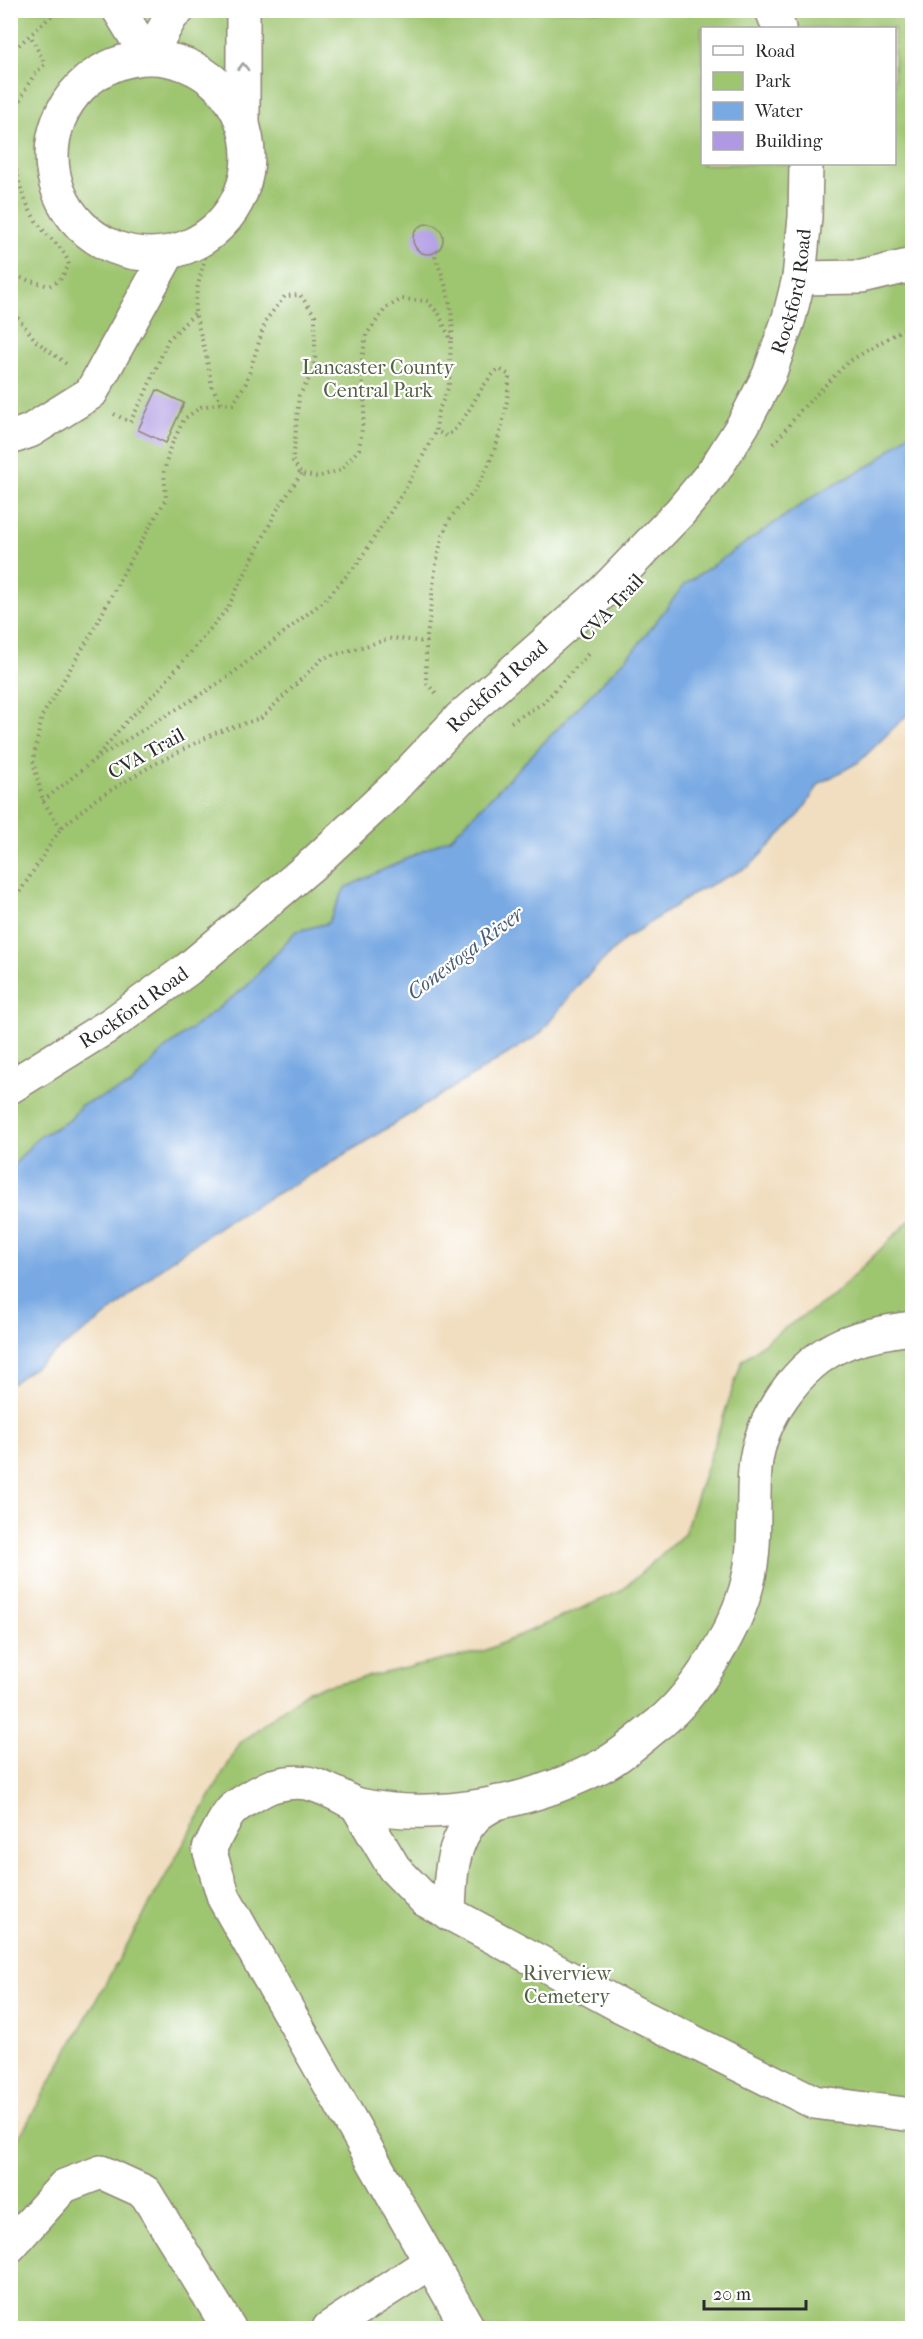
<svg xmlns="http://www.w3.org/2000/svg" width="923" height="2339" font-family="'IM FELL French Canon',serif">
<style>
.green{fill:#9ec570;stroke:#64784e;stroke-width:1.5;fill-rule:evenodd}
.water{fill:#78a9e3;stroke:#526a87;stroke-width:1.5}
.building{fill:#af99e3}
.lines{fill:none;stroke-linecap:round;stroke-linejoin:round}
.minor-casing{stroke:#8e8476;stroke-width:36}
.path{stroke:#8e8476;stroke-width:4;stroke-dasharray:1.5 4.5;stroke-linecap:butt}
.minor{stroke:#fff;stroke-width:33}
.oneway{stroke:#a0a0a0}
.labels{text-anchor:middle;stroke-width:4.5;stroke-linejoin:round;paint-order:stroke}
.street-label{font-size:20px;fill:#2b2b2b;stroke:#fff}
.park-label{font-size:20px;fill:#536143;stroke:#fff}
.water-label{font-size:21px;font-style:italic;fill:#4a5d75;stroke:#fff}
</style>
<rect width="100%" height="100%" fill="#fff"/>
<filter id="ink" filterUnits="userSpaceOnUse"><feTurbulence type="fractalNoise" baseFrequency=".0167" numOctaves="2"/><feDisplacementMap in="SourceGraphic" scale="12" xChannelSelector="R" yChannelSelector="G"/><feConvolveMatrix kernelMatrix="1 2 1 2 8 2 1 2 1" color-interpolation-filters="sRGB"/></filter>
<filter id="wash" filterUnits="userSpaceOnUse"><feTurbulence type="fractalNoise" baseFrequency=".008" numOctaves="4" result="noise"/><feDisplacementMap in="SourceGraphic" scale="24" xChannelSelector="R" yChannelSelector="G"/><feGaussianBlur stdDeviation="1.35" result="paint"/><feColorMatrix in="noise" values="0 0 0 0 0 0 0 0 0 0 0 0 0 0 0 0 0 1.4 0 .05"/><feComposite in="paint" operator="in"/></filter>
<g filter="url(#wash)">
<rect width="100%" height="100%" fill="#f1dec0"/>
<path class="green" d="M 11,11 L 912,11 L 912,431 L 875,463 L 820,492 L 684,585 L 635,649 L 451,838 L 345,888 L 328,923 L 295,932 L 247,986 L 165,1049 L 130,1086 L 81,1105 L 70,1120 L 37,1138 L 15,1164 L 11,1165 ZM 702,28 L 894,28 L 894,164 L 702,164 Z
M 912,1218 L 912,2328 L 11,2328 L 11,2152 L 240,1743 L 307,1690 L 484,1651 L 621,1591 L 684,1534 L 742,1361 L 773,1336 L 834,1295 Z"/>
<path class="water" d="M 912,431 L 912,710 L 859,762 L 819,784 L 801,813 L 750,866 L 696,892 L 625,939 L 580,983 L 540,1034 L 324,1167 L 223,1224 L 167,1263 L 102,1319 L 11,1384 L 11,1165 L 15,1164 L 37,1138 L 70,1120 L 81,1105 L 130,1086 L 165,1049 L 247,986 L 295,932 L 328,923 L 345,888 L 452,837 L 635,649 L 684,585 L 820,492 L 875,463 Z"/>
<g id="blocks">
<path class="building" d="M413 239a15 15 0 1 1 30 0a15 15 0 1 1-30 0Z
M 157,390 L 184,403 L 166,443 L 138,430 Z"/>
</g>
</g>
<g filter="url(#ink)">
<use href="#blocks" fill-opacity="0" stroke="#8e8476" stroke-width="1.5"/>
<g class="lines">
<g class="minor-casing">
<g id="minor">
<path d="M 119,10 L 148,57 L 172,15 L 178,10"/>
<path d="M 772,10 L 779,28"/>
<circle cx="150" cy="156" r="98"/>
<path d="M 243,123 L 243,10"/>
<path d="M 799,278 L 862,277 L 912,265"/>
<path d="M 10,438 L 30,431 L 91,393 L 168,254"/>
<path id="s1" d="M 10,1087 L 113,1023 L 188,969 L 315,862 L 395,787 L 460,718 L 603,592 L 680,512 L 714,471 L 743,425 L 769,375 L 789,318 L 799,278 L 805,217 L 806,164"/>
<path d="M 356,1804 L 394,1868 L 425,1900 L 619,2005 L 814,2102 L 912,2115"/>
<path d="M 449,1914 C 450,1881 450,1843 475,1817 C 481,1811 491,1806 498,1802"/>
<path d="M 10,2246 L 64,2186 L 101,2172 L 145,2192 L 229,2328"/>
<path d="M 329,2328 L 430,2262"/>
<path d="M 468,2328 L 224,1898 L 209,1849 C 216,1838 223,1819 232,1810 C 239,1803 264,1789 272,1786 C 303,1778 313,1783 340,1796 C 346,1799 352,1803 359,1805 C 438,1822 536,1802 607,1763 C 626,1752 643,1736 660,1723 C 697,1692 737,1628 748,1581 C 757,1543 752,1506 755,1469 C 759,1420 797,1364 843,1344 C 865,1335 889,1331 912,1328"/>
</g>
</g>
<path class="path" d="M 10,53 L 58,10
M 211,234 L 197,289 L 195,313 L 206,355 L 212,387 L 222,403 L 233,404 L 246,383 L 266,320 L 285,296 L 300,295 L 315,315 L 315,358 L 312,374 L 299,396 L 293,461 L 301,474 L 317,477 L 341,470 L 359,449 L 365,408 L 361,366 L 366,335 L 386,308 L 402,299 L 427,301 L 439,314 L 451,341 L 449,386 L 438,412 L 436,431 L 447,436 C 471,418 476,387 499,369 L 509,375 C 509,412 494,462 473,493 C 465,503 452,512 447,525 C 432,561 433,603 426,642
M 435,256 C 446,285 454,307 452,339
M 10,273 L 24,279 L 49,286 L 60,280 L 69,265 C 65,248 49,239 39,225 C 7,180 1,103 45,64 L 30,35
M 10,308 L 36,341 L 69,366
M 114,414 L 130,422 L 145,394 L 168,340 L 195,313
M 774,444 L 801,410 L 848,362 L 912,324
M 511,722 L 543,703 L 588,654
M 94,760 L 224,680 L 325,600 L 358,563 L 407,486 L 436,431
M 43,801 L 94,760 L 125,723 L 162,686 L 227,609 L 277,510 L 301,474
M 61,828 L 43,801 L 33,761 L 42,716 L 93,631 L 125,570 L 166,499 L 164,472 L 170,448 L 184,419 L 201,407 L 222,403
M 10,899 L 19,893 L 61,828 L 96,799 L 151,766 L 215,733 L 261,718 L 323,658 L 393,638 L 426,642 L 426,683 L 437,694"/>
<use href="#minor" class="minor"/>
</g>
<defs><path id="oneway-chevron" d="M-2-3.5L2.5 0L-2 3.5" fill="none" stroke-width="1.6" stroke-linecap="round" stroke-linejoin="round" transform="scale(1.5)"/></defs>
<use class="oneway" href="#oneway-chevron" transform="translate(243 67) rotate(-90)"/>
</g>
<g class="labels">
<g class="street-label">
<text dy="7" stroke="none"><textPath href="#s1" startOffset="1137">Rockford Road</textPath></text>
<text transform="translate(611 607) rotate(-47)" y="7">CVA Trail</text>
<text dy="7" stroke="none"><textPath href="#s1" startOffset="633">Rockford Road</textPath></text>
<text transform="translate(146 753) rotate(-29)" y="7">CVA Trail</text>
<text dy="7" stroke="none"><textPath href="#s1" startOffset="147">Rockford Road</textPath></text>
</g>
<g class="park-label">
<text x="378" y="374">Lancaster County<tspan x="378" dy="23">Central Park</tspan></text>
<text x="567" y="1980">Riverview<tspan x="567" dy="23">Cemetery</tspan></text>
</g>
<g class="water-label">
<text transform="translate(465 953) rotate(-37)" y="7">Conestoga River</text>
</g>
</g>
<rect width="923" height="2339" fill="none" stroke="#fff" stroke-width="36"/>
<rect x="701" y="27" width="195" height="138" fill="#ffffff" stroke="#aaaaaa" stroke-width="1.5"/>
<rect x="713" y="46" width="30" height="9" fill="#ffffff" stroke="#aaaaaa" stroke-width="1.5"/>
<text x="755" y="57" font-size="18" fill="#2b2b2b">Road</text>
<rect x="713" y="72" width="30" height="18" fill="#9ec570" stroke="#aaaaaa" stroke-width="1.5"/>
<text x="755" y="87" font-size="18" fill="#2b2b2b">Park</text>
<rect x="713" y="102" width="30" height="18" fill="#78a9e3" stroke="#aaaaaa" stroke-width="1.5"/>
<text x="755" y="117" font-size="18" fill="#2b2b2b">Water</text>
<rect x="713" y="132" width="30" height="18" fill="#af99e3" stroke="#aaaaaa" stroke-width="1.5"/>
<text x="755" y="147" font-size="18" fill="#2b2b2b">Building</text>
<path d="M704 2300v9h102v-9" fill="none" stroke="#2b2b2b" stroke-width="3"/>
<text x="713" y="2300" font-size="18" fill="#2b2b2b" stroke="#ffffff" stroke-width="4.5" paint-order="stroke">20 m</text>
</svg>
